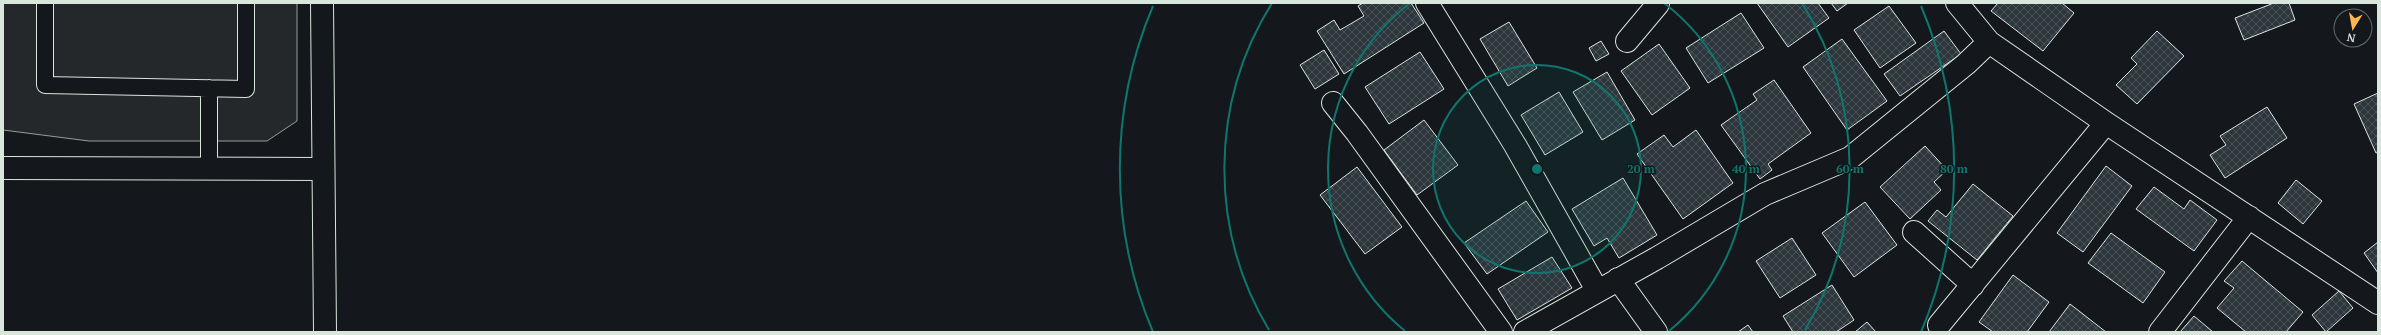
<svg xmlns="http://www.w3.org/2000/svg" width="2381" height="335" font-family="'PT Serif',serif">
<style>
.parking{fill:#24282b;stroke:#939e99}
.building{fill:url(#building-cross-hatch);stroke:#d8e6dc}
.lines{fill:none;stroke-linecap:round;stroke-linejoin:round}
.lane-casing{stroke:#d8e6dc;stroke-width:18}
.street-casing{stroke:#d8e6dc;stroke-width:24}
.secondary-casing{stroke:#d8e6dc;stroke-width:24}
.lane{stroke:#14181c;stroke-width:16}
.street{stroke:#14181c;stroke-width:22}
.secondary{stroke:#14181c;stroke-width:22}
.ring{fill:none;stroke:#0f766e;stroke-width:2}
.centre{fill:#0f766e;stroke:#14181c;stroke-width:2}
.ring-label{font-size:12px;text-anchor:middle;font-weight:bold;fill:#0f766e;stroke:#14181c;stroke-width:3;stroke-linejoin:round;paint-order:stroke}
</style>
<defs>
<pattern id="building-cross-hatch" width="8" height="8" patternUnits="userSpaceOnUse"><rect width="8" height="8" fill="#2c363c"/><path d="M0 0l8 8M0 8l8-8" fill="none" stroke="#4a5358"/></pattern>
</defs>
<rect width="100%" height="100%" fill="#14181c"/>
<path class="parking" d="M 3,3 L 297,3 L 297,121 L 267,141 L 89,141 L 3,130 Z"/>
<path class="building" d="M 1363,3 L 1411,3 L 1424,23 L 1344,74 L 1317,31 L 1334,20 L 1340,30 L 1364,16 L 1358,6 Z
M 1757,3 L 1818,3 L 1829,18 L 1788,47 Z
M 1831,3 L 1848,3 L 1837,11 Z
M 1998,3 L 2062,3 L 2074,13 L 2043,51 L 1991,11 Z
M 2274,3 L 2289,3 L 2295,20 L 2244,40 L 2235,18 Z
M 1889,6 L 1916,43 L 1880,68 L 1854,30 Z
M 1741,13 L 1764,48 L 1708,83 L 1686,48 Z
M 1509,22 L 1537,68 L 1508,86 L 1480,39 Z
M 1944,31 L 1961,54 L 1900,96 L 1884,74 Z
M 2157,31 L 2184,56 L 2137,104 L 2116,85 L 2137,64 L 2131,58 Z
M 1842,39 L 1887,101 L 1847,130 L 1803,67 Z
M 1601,41 L 1609,54 L 1596,61 L 1589,48 Z
M 1659,44 L 1690,88 L 1652,115 L 1621,71 Z
M 1324,50 L 1339,74 L 1315,89 L 1300,65 Z
M 1420,52 L 1444,89 L 1389,124 L 1365,87 Z
M 1607,72 L 1635,120 L 1602,140 L 1573,92 Z
M 1774,80 L 1811,133 L 1768,164 L 1772,170 L 1760,179 L 1721,125 L 1757,100 L 1753,94 Z
M 1559,92 L 1583,132 L 1545,155 L 1521,115 Z
M 2378,93 L 2378,152 L 2376,153 L 2354,104 Z
M 2267,107 L 2287,138 L 2225,178 L 2210,155 L 2226,145 L 2220,136 Z
M 1424,120 L 1458,165 L 1417,195 L 1384,150 Z
M 1696,130 L 1733,183 L 1683,219 L 1637,154 L 1664,135 L 1673,147 Z
M 1925,146 L 1947,170 L 1934,182 L 1941,190 L 1910,219 L 1880,187 Z
M 2106,166 L 2132,186 L 2083,252 L 2057,233 Z
M 1357,167 L 1402,227 L 1365,254 L 1320,195 Z
M 1623,178 L 1657,235 L 1619,258 L 1607,238 L 1594,246 L 1572,209 Z
M 2296,180 L 2322,201 L 2303,224 L 2278,203 Z
M 1973,184 L 2013,216 L 1977,260 L 1928,221 L 1937,210 L 1946,217 Z
M 2154,187 L 2184,209 L 2190,200 L 2217,220 L 2194,251 L 2136,209 Z
M 1526,201 L 1548,232 L 1487,274 L 1464,243 Z
M 1865,202 L 1897,245 L 1854,277 L 1822,233 Z
M 2111,233 L 2165,272 L 2143,303 L 2088,263 Z
M 1792,238 L 1816,275 L 1780,298 L 1756,261 Z
M 2378,242 L 2378,273 L 2364,253 Z
M 1552,257 L 1572,288 L 1517,320 L 1498,289 Z
M 2242,261 L 2303,312 L 2286,332 L 2246,332 L 2217,308 L 2234,288 L 2224,281 Z
M 2013,275 L 2049,302 L 2027,332 L 1993,332 L 1979,322 Z
M 1832,285 L 1854,320 L 1836,332 L 1793,332 L 1783,316 Z
M 2339,291 L 2353,308 L 2326,332 L 2312,315 Z
M 2070,304 L 2106,332 L 2049,332 Z
M 2194,316 L 2213,332 L 2180,332 Z
M 1867,322 L 1876,332 L 1855,332 Z
M 1748,325 L 1753,332 L 1738,332 Z"/>
<g class="lines">
<g class="lane-casing">
<path id="lane" d="M 45,3 L 45,85 L 246,89 L 246,3
M 209,88 L 209,169"/>
</g>
<g class="street-casing">
<path id="street" d="M 1427,3 L 1515,145 L 1597,290
M 1957,3 L 1989,42 L 2106,123 L 2378,303
M 1627,41 L 1658,4
M 1333,103 L 1357,133 L 1501,332
M 1914,232 L 1973,285
M 1618,279 L 1656,332
M 1939,325 L 2106,123
M 1525,332 L 1657,258 L 1765,194 L 1850,158 L 1966,64 L 1989,42
M 2160,332 L 2249,217"/>
</g>
<g class="secondary-casing">
<path id="secondary" d="M 322,3 L 325,332
M 3,168 L 322,169"/>
</g>
<use href="#lane" class="lane"/>
<use href="#street" class="street"/>
<use href="#secondary" class="secondary"/>
</g>
<circle cx="1537" cy="169" r="104" fill="#0f766e" fill-opacity=".12"/>
<g class="ring">
<circle cx="1537" cy="169" r="104"/>
<path d="M1405 331A209 209 0 0 1 1410 3M1664 3A209 209 0 0 1 1669 331"/>
<path d="M1269 330A313 313 0 0 1 1272 3M1802 3A313 313 0 0 1 1805 330"/>
<path d="M1153 332A417 417 0 0 1 1153 6M1921 6A417 417 0 0 1 1921 332"/>
</g>
<circle cx="1537" cy="169" r="6" class="centre"/>
<g class="ring-label">
<text x="1641" y="173">20 m</text>
<text x="1746" y="173">40 m</text>
<text x="1850" y="173">60 m</text>
<text x="1954" y="173">80 m</text>
</g>
<rect width="2381" height="335" fill="none" stroke="#d8e6dc" stroke-width="8"/>
<g transform="translate(2353 28) rotate(191)"><circle r="19" fill="#14181c" stroke="#626a69"/>
<path d="M0-3L7 15L0 10L-7 15Z" fill="#ffb74d"/>
<text y="-6" font-size="11" font-weight="bold" text-anchor="middle" fill="#d8e6dc">N</text>
</g>
</svg>
